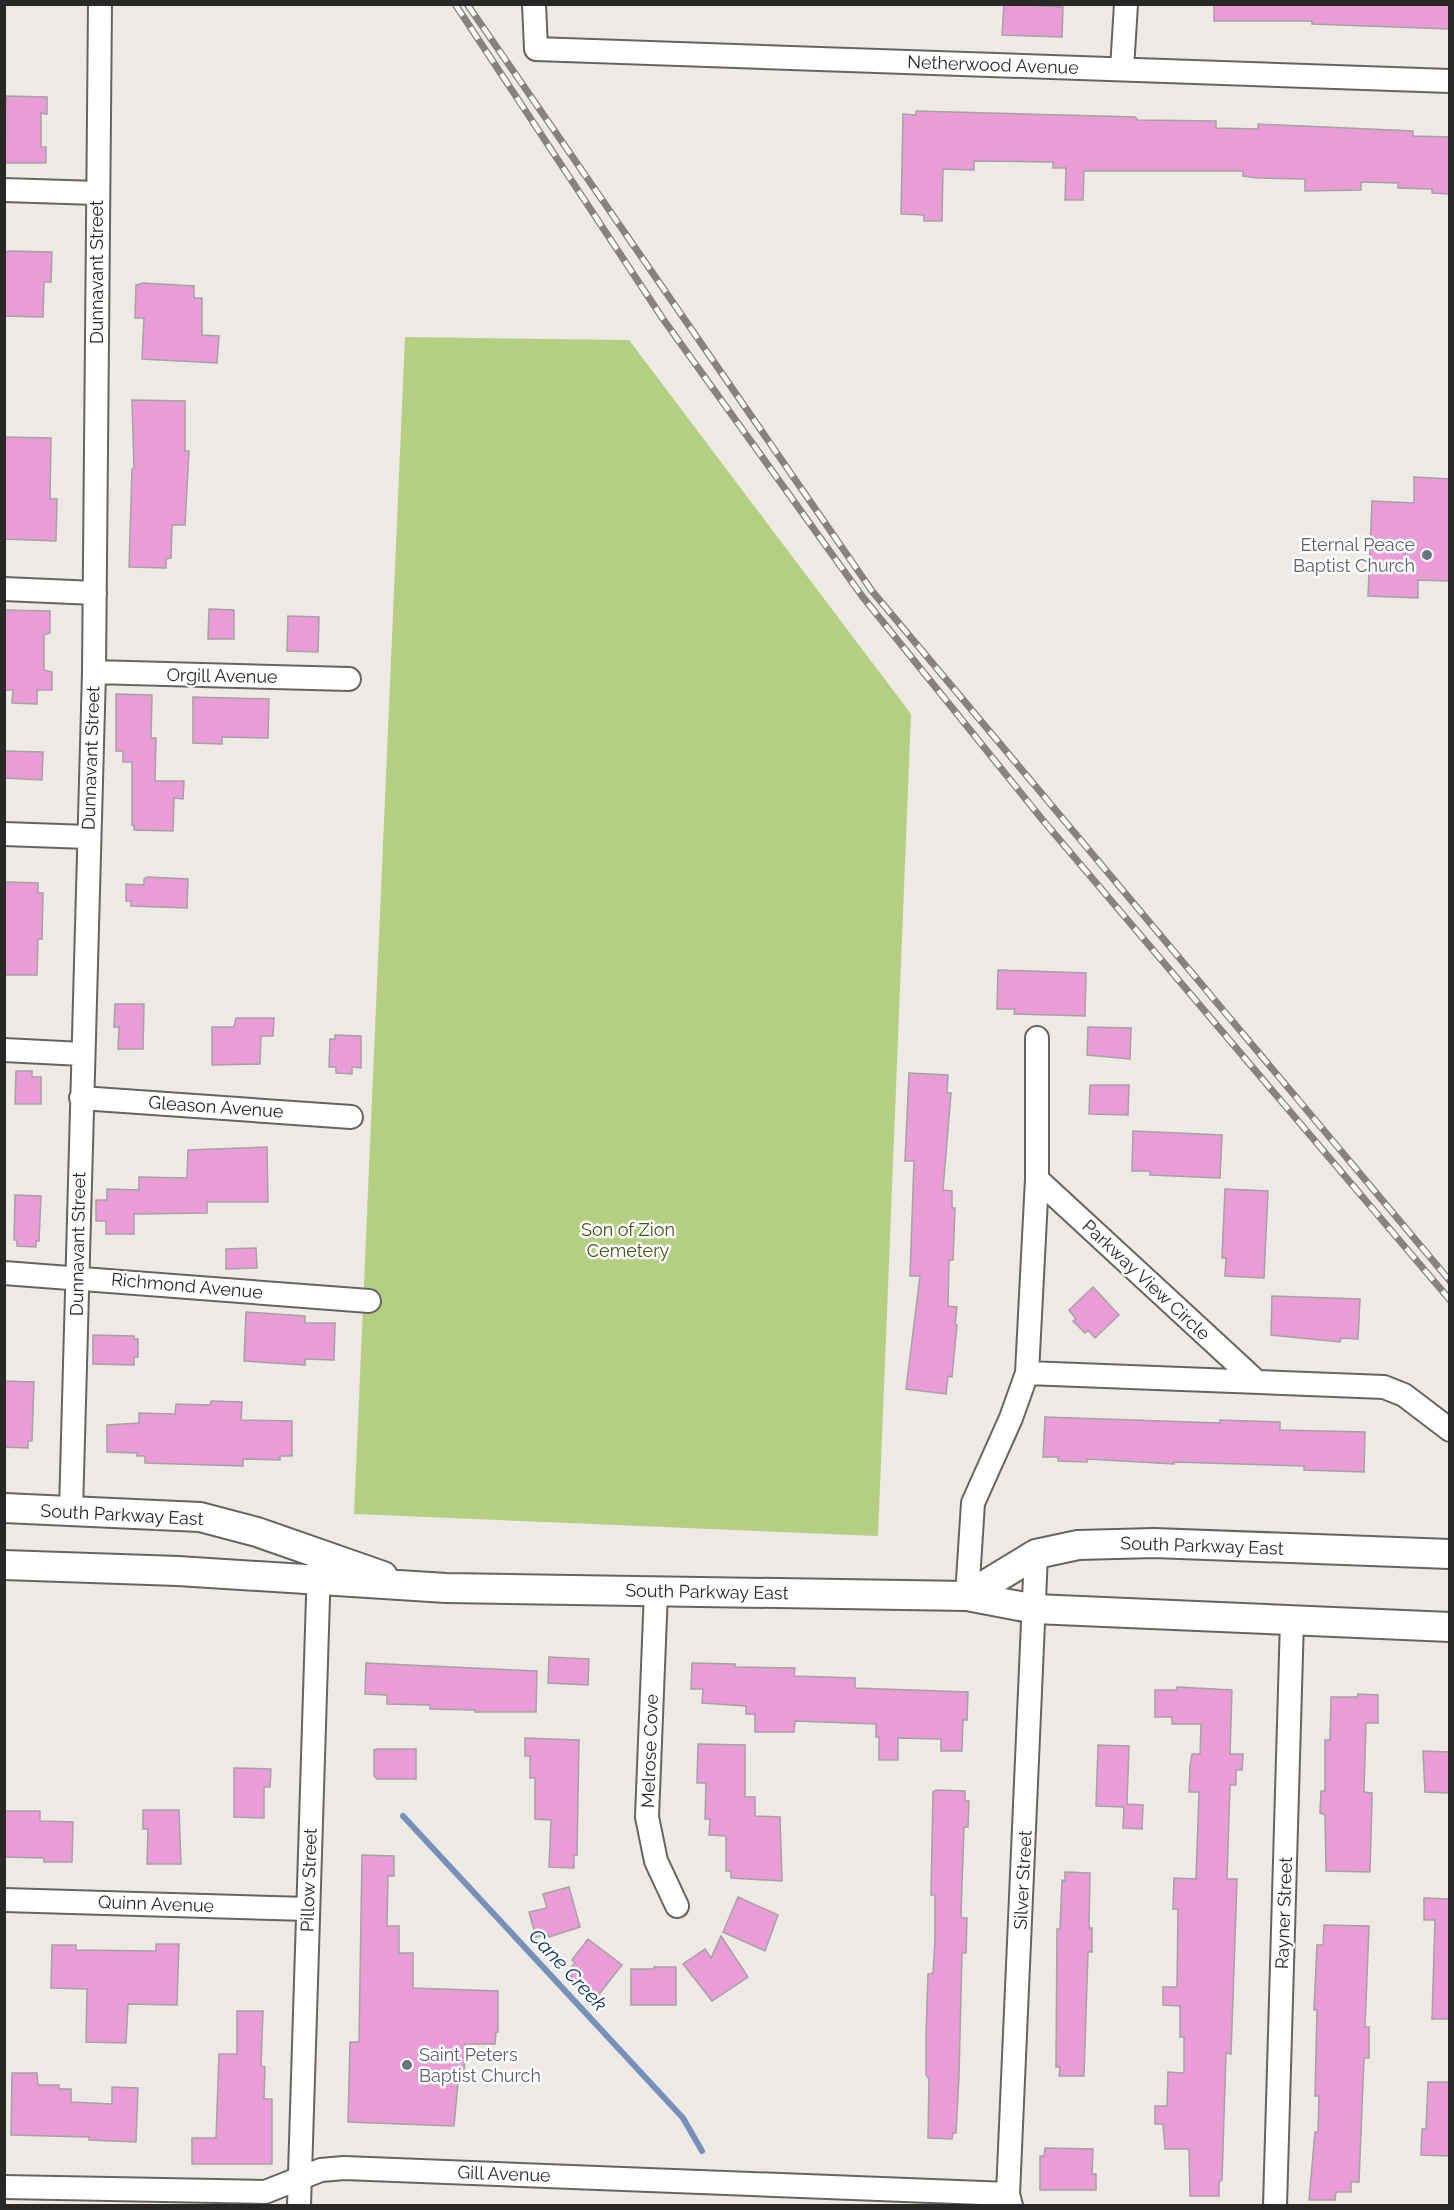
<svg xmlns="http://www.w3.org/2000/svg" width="1454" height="2210" font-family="Raleway,sans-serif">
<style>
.green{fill:#b5cf82}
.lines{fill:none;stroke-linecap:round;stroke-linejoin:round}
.stream{stroke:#7690ba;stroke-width:6}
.building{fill:#ea9cd6;stroke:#a5a1a4;stroke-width:1.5}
.minor-casing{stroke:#676460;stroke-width:26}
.major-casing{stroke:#676460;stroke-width:32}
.minor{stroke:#fff;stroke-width:22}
.major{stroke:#fff;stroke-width:28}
.rail-casing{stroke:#85827f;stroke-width:7}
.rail{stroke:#fff;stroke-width:4.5;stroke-dasharray:14;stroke-linecap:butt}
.worship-dot{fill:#6b7280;stroke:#fff;stroke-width:2}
.labels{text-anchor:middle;stroke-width:5;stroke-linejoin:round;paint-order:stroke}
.street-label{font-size:18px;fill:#292826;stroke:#fff}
.worship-label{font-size:18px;fill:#5b616d;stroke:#fff;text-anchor:end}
.park-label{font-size:18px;fill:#435516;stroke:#fff}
.water-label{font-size:20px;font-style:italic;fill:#07306f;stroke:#fff}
</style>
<rect width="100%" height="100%" fill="#ede9e5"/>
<path class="green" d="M 405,337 L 629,340 L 911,714 L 878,1536 L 354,1514 Z"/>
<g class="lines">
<path class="stream" d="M 403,1816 L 683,2118 L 702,2151"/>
</g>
<path class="building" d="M 1004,4 L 1063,7 L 1062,37 L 1002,35 Z
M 1214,4 L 1449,4 L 1449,29 L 1312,24 L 1312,21 L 1214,21 Z
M 6,96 L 47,97 L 47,114 L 41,113 L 41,147 L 46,147 L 46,163 L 5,163 Z
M 916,111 L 1135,117 L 1138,120 L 1216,121 L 1216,128 L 1258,129 L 1258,124 L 1413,131 L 1413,136 L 1449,137 L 1449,194 L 1432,193 L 1432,189 L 1398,188 L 1398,183 L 1361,182 L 1361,190 L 1305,191 L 1305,179 L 1257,178 L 1243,176 L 1243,171 L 1084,171 L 1083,200 L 1065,200 L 1066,168 L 1053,168 L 1053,162 L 974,161 L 974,170 L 943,169 L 942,221 L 924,221 L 924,215 L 901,214 L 903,114 L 916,115 Z
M 8,251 L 52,252 L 51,282 L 44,282 L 43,317 L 4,316 L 4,253 Z
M 143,283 L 194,286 L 194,298 L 202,298 L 202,335 L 219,336 L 217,363 L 142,359 L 144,318 L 135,318 L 136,285 Z
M 132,400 L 185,401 L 185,451 L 189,451 L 185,525 L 172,525 L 171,558 L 166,559 L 166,568 L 129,567 L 132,469 L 134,469 Z
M 4,437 L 51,438 L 50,499 L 57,499 L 56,541 L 4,539 Z
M 1414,477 L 1449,479 L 1449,581 L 1418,580 L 1418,598 L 1368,596 L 1372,501 L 1414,503 Z
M 209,609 L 234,610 L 234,639 L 208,639 Z
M 4,610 L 50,611 L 50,633 L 44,635 L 44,670 L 52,672 L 52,690 L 37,690 L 37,704 L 12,703 L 13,690 L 4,690 Z
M 288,616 L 319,617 L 318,652 L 287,651 Z
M 116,694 L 152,695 L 151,738 L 156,738 L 155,781 L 184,781 L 183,799 L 174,798 L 173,831 L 134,830 L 134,825 L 132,825 L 132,762 L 123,762 L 123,751 L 116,751 Z
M 193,697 L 269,699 L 268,738 L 222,737 L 222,744 L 193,743 Z
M 4,751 L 43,752 L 42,780 L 4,778 Z
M 147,877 L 188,879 L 187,908 L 131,906 L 131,901 L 126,901 L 126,884 L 144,885 L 144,879 Z
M 4,882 L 38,883 L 38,893 L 43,893 L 42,939 L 38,939 L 37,975 L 4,975 Z
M 998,970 L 1086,973 L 1085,1016 L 1014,1014 L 1015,1009 L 997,1009 Z
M 115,1004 L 144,1004 L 143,1049 L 118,1049 L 119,1027 L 114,1027 Z
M 236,1018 L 274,1018 L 273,1036 L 261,1036 L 260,1064 L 212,1065 L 212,1027 L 234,1027 Z
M 1088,1027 L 1131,1028 L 1130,1059 L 1087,1055 Z
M 335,1035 L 361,1036 L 361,1068 L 352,1067 L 352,1074 L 336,1073 L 336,1067 L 329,1067 L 330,1039 L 335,1039 Z
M 16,1071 L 32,1071 L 32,1077 L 41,1077 L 41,1104 L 15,1104 Z
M 909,1073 L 948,1075 L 947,1093 L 951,1093 L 943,1190 L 952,1191 L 952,1208 L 955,1208 L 953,1260 L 949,1260 L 948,1306 L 957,1307 L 955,1325 L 957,1325 L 952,1377 L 948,1376 L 946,1394 L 906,1389 L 920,1276 L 910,1276 L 914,1161 L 905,1161 Z
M 1090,1085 L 1129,1085 L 1128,1115 L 1089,1114 Z
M 1133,1131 L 1222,1135 L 1220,1178 L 1150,1175 L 1150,1171 L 1132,1171 Z
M 267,1147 L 268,1202 L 207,1202 L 207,1213 L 134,1214 L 134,1234 L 106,1234 L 106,1221 L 96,1221 L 96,1200 L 107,1200 L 107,1189 L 139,1190 L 139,1177 L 187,1178 L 188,1150 Z
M 1225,1189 L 1268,1191 L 1264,1278 L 1225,1276 L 1226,1258 L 1222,1258 Z
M 15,1195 L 41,1196 L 39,1241 L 36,1241 L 36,1247 L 17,1246 L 17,1240 L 14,1240 Z
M 256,1248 L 257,1268 L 226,1269 L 226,1249 Z
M 1093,1287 L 1119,1315 L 1095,1338 L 1088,1330 L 1085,1333 L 1073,1321 L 1076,1319 L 1069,1310 Z
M 1272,1296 L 1360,1299 L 1358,1339 L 1341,1338 L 1340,1342 L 1271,1335 Z
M 246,1312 L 305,1316 L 305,1323 L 335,1323 L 334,1360 L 305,1359 L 305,1365 L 244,1361 Z
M 93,1335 L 134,1336 L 134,1339 L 138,1339 L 138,1357 L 134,1357 L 134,1365 L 93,1364 Z
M 4,1381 L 34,1382 L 32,1441 L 28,1441 L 28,1448 L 4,1447 Z
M 211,1401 L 242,1402 L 241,1420 L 292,1421 L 292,1456 L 280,1456 L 280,1460 L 243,1459 L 243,1466 L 145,1463 L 145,1456 L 137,1456 L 137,1453 L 107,1452 L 107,1425 L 139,1423 L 139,1413 L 175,1414 L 176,1404 L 210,1405 Z
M 1045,1417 L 1220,1423 L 1220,1420 L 1280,1422 L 1280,1430 L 1365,1432 L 1364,1472 L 1304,1470 L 1304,1466 L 1174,1462 L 1174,1464 L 1087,1459 L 1087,1462 L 1058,1461 L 1058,1457 L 1043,1457 Z
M 549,1657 L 589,1659 L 588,1685 L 548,1683 Z
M 366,1663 L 537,1671 L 536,1712 L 475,1712 L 475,1710 L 430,1709 L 430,1705 L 387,1704 L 387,1695 L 365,1694 Z
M 692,1663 L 735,1664 L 735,1667 L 795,1668 L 794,1676 L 855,1678 L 855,1688 L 968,1692 L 967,1720 L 963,1720 L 962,1751 L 941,1751 L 941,1739 L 898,1738 L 898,1760 L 879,1760 L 879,1737 L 876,1737 L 876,1724 L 795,1721 L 794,1732 L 755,1732 L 755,1714 L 746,1714 L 746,1706 L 702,1703 L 703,1689 L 691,1689 Z
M 1177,1687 L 1232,1690 L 1230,1754 L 1243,1754 L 1242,1770 L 1236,1770 L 1236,1785 L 1230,1785 L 1227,1879 L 1237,1879 L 1236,1910 L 1231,2054 L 1226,2053 L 1222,2180 L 1219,2182 L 1219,2196 L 1190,2196 L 1189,2149 L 1165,2149 L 1163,2124 L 1155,2124 L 1155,2106 L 1167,2106 L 1168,2072 L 1184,2073 L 1184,2037 L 1180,2037 L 1180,2006 L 1163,2005 L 1163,1987 L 1177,1987 L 1178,1909 L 1173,1909 L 1174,1878 L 1196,1879 L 1199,1792 L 1189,1792 L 1190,1766 L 1192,1754 L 1200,1754 L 1201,1724 L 1172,1724 L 1172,1717 L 1155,1717 L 1155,1690 L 1177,1690 Z
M 1358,1694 L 1378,1695 L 1378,1723 L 1366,1723 L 1364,1792 L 1372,1793 L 1372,1799 L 1370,1872 L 1326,1871 L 1325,1815 L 1320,1813 L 1321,1791 L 1325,1791 L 1325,1740 L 1330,1740 L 1331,1697 L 1357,1697 Z
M 525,1738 L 579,1740 L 577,1855 L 574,1855 L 574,1868 L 549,1867 L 551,1820 L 535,1819 L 535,1778 L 530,1778 L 530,1756 L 525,1756 Z
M 698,1744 L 745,1745 L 745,1797 L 755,1797 L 755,1816 L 780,1817 L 782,1881 L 731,1878 L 731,1871 L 726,1871 L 726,1836 L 709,1835 L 710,1819 L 705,1819 L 706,1783 L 697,1783 Z
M 1098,1745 L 1129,1746 L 1127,1804 L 1143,1805 L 1142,1829 L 1123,1828 L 1124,1807 L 1096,1806 Z
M 377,1749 L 416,1749 L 416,1779 L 377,1779 L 374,1776 L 374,1750 Z
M 1423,1751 L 1449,1752 L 1449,1793 L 1425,1792 Z
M 234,1768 L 271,1769 L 270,1787 L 264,1787 L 264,1818 L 234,1817 Z
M 936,1790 L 965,1791 L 965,1801 L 969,1801 L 968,1827 L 964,1827 L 961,1915 L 962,1918 L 967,1918 L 966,1953 L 962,1953 L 959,2076 L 956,2133 L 953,2133 L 952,2139 L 928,2138 L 929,2079 L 926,2075 L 926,2035 L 928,1974 L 933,1973 L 935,1940 L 935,1895 L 931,1895 L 933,1792 Z
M 143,1810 L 179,1810 L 181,1864 L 147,1864 L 148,1829 L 143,1829 Z
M 4,1811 L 40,1811 L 40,1821 L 73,1822 L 72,1862 L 44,1862 L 44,1858 L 4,1857 Z
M 362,1855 L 394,1856 L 394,1876 L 388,1876 L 387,1926 L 399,1926 L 399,1953 L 413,1953 L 413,1988 L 498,1991 L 498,2032 L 496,2032 L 495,2044 L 465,2044 L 464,2083 L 458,2083 L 454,2126 L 348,2122 L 350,2042 L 359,2042 Z
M 1065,1872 L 1090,1873 L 1089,1928 L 1092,1928 L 1092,1952 L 1088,1952 L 1084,2076 L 1059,2076 L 1060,2067 L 1056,2067 L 1057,1929 L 1060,1929 L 1062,1880 L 1065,1881 Z
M 569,1887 L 580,1927 L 549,1937 L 548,1934 L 536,1937 L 529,1912 L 547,1908 L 543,1894 Z
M 738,1897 L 778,1915 L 765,1951 L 723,1932 Z
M 1424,1898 L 1449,1899 L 1449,2019 L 1432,2019 L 1435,1920 L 1424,1920 Z
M 1324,1925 L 1369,1926 L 1365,2027 L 1369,2027 L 1369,2058 L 1364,2058 L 1359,2182 L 1351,2182 L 1351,2192 L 1336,2192 L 1335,2200 L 1309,2200 L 1315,2132 L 1318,2132 L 1319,2096 L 1315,2096 L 1317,2010 L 1314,2010 L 1317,1945 L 1323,1945 Z
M 721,1936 L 748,1977 L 712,2001 L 683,1964 L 705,1949 L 711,1958 Z
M 588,1939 L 622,1965 L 597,1997 L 566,1973 L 575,1963 L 572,1960 Z
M 156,1944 L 179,1944 L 177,2005 L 128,2004 L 126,2043 L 86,2042 L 87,1989 L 51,1988 L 52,1945 L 76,1945 L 76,1950 L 156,1951 Z
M 654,1967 L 676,1967 L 676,2005 L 631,2005 L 631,1969 L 654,1969 Z
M 237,2011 L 263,2011 L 261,2066 L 265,2067 L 264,2099 L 272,2099 L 272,2164 L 192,2164 L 192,2138 L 216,2138 L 219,2054 L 237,2054 Z
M 12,2073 L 37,2073 L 38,2085 L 59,2085 L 59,2089 L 71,2089 L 71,2102 L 112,2104 L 112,2087 L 138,2088 L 136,2142 L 89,2140 L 89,2137 L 11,2135 Z
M 1428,2082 L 1449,2082 L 1449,2156 L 1421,2155 L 1422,2129 L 1426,2129 Z
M 1045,2148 L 1093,2149 L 1092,2174 L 1096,2174 L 1096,2190 L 1040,2190 L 1040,2156 L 1044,2156 Z"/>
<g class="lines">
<g class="minor-casing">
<path id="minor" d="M 534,4 L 536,49 L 1450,81
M 1122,69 L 1126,4
M 4,190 L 97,193
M 4,589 L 95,593
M 94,672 L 349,679
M 4,834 L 88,837
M 1037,1038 L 1037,1179 L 1027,1373 L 1384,1387 L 1404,1395 L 1450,1430
M 4,1050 L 82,1054
M 81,1098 L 351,1117
M 1037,1179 L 1256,1381
M 4,1273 L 369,1301
M 71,1511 L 94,672 L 100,4
M 656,1591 L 647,1817 L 656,1861 L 677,1906
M 967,1596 L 973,1503 L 1011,1418 L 1027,1373
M 4,1900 L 308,1909
M 4,2187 L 265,2192 L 321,2170 L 344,2168 L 1008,2194
M 299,2206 L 319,1565
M 1011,2206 L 1008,2194 L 1036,1554
M 1275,2206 L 1292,1620"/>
</g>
<g class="major-casing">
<path id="major" d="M 4,1508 L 200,1517 L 257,1532 L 383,1576
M 4,1565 L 178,1571 L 446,1588 L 967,1596 L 1035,1609 L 1450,1627
M 967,1596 L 1036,1554 L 1078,1545 L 1154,1543 L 1450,1554"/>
</g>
<use href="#minor" class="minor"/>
<use href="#major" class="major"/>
<g class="rail-casing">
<path id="rail" d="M 455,4 L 663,319 L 862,596 L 1041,818 L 1450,1300
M 467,4 L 872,591 L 1450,1281"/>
</g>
<use href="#rail" class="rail"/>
</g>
<g class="worship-dot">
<circle cx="1427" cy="555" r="6"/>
<circle cx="407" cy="2065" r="6"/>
</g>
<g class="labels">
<g class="street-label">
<text transform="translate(993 65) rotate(2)" y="6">Netherwood Avenue</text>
<text transform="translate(97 272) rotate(-90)" y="6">Dunnavant Street</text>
<text transform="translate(222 676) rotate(1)" y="6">Orgill Avenue</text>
<text transform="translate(91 758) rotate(-88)" y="6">Dunnavant Street</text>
<text transform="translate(216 1107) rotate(4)" y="6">Gleason Avenue</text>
<text transform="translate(78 1244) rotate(-89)" y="6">Dunnavant Street</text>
<text transform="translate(1146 1280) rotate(43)" y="6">Parkway View Circle</text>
<text transform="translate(187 1286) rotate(5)" y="6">Richmond Avenue</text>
<text transform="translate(122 1515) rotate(3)" y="6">South Parkway East</text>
<text transform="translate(1202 1546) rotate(2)" y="6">South Parkway East</text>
<text transform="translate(707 1592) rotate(1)" y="6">South Parkway East</text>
<text transform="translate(650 1751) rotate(-88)" y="6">Melrose Cove</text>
<text transform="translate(309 1880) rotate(-88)" y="6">Pillow Street</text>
<text transform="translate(1023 1880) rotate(-87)" y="6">Silver Street</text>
<text transform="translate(156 1904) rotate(2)" y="6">Quinn Avenue</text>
<text transform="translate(1284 1913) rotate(-88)" y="6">Rayner Street</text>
<text transform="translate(504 2174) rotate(2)" y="6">Gill Avenue</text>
</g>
<g class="worship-label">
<text x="1415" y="551">Eternal Peace<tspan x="1415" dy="21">Baptist Church</tspan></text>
<text x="419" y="2061" text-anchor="start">Saint Peters<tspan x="419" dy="21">Baptist Church</tspan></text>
</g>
<g class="park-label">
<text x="628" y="1236">Son of Zion<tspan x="628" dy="21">Cemetery</tspan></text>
</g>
<g class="water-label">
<text transform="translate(568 1970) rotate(47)" y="7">Cane Creek</text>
</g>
</g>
<rect width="1454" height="2210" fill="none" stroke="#292826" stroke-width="12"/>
</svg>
